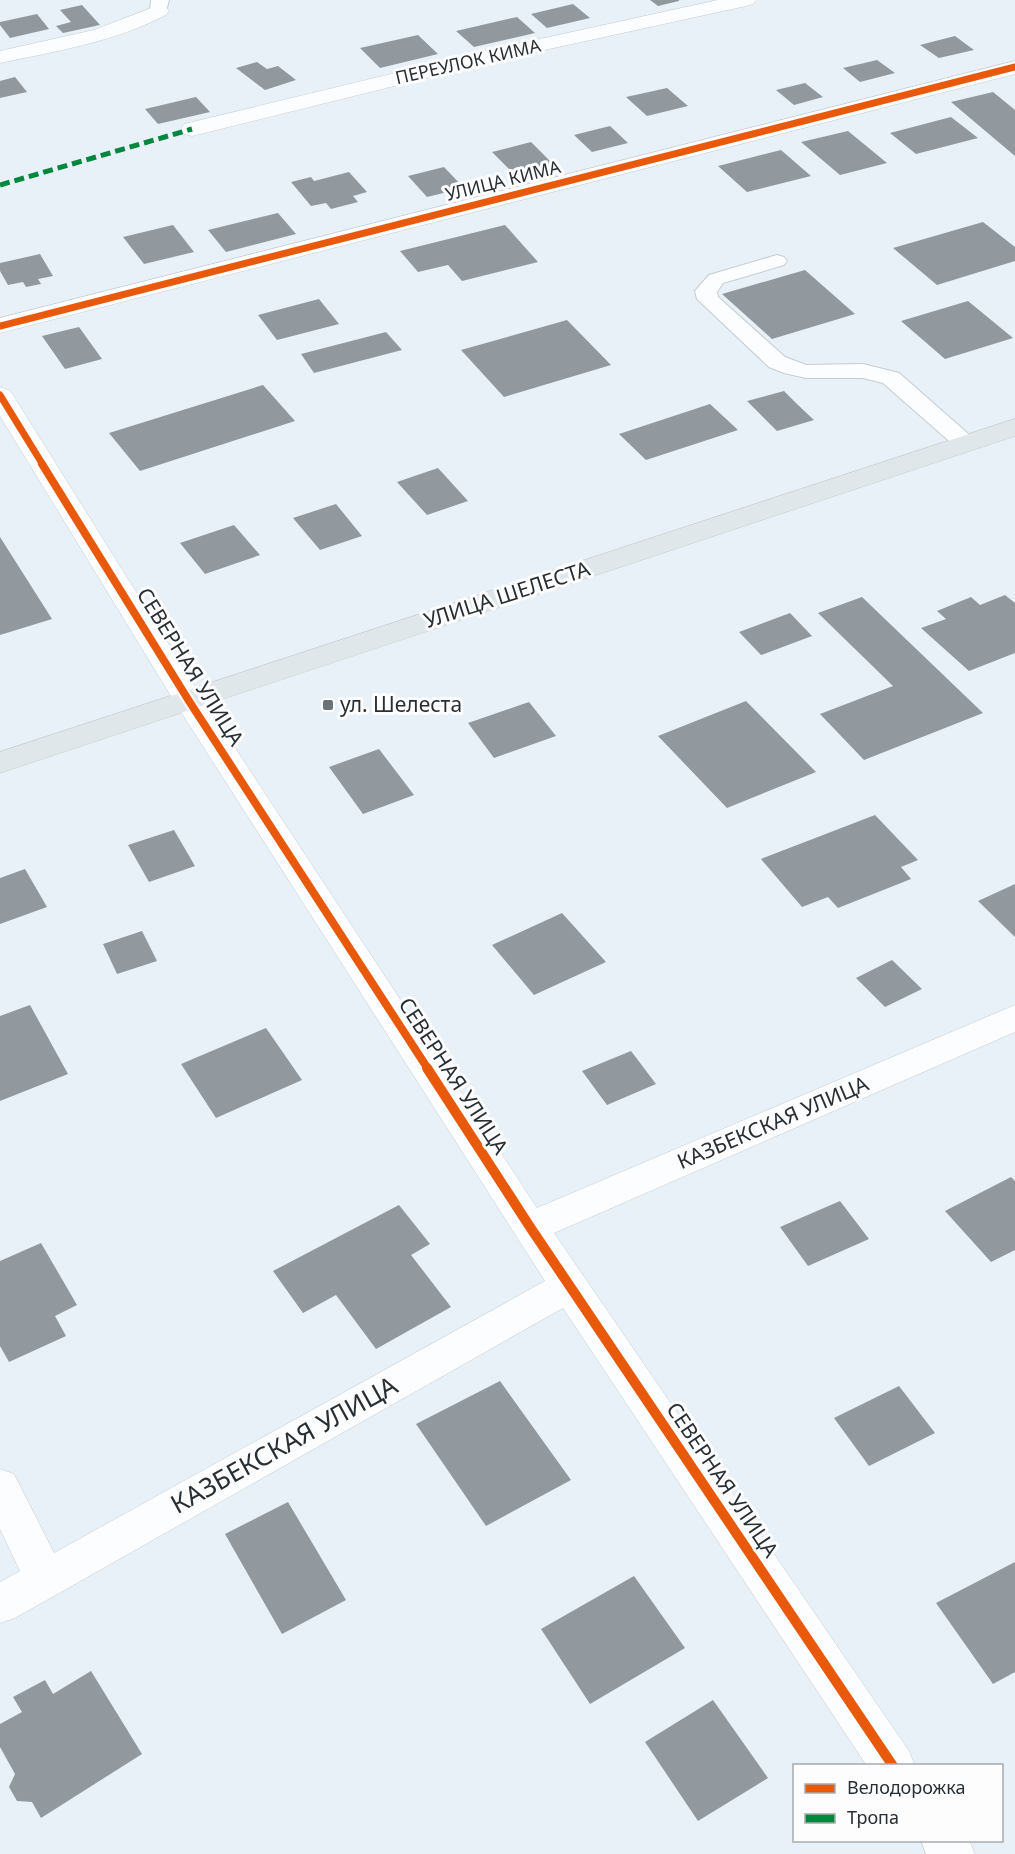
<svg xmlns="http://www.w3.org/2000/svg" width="1015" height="1854" font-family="'Noto Sans',sans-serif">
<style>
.building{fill:#92999e}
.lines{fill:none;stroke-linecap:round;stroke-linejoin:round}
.lane-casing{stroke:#c5cdd2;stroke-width:2}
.street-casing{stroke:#c5cdd2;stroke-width:1}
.primary-casing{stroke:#c8cdcf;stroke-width:1}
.lane{fill:#fcfdfe;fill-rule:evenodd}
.street{fill:#fcfdfe;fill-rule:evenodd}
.primary{fill:#e0e7eb;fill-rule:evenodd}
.quiet{stroke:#00873e;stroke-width:5;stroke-dasharray:10 5;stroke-linecap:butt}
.cycleway-far2-casing{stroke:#fdfdfd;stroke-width:10}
.cycleway-far1-casing{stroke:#fdfdfd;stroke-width:12}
.cycleway-casing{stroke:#fdfdfd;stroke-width:14}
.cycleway-far2{stroke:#e8590c;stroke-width:7}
.cycleway-far1{stroke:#e8590c;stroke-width:8}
.cycleway{stroke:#e8590c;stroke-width:10}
.poi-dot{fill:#6b7378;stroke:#fdfdfd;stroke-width:2}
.labels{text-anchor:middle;stroke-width:6;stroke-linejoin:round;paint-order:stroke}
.far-street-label{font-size:18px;fill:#272f34;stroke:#fdfdfd}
.street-label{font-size:21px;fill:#272f34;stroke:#fdfdfd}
.poi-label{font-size:21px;fill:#272f34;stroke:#fdfdfd;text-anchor:start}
.near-street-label{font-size:26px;fill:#272f34;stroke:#fdfdfd}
</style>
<rect width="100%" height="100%" fill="#e8f1f7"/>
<path class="building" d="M 650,0 L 679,0 L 679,1 L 658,6 Z
M 573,4 L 590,18 L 547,28 L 531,14 Z
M 82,5 L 100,25 L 63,33 L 56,26 L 71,22 L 60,10 Z
M 37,14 L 49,29 L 10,38 L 0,25 L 0,22 Z
M 517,17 L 535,33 L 474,47 L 456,31 Z
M 418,35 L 438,54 L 380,68 L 360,48 Z
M 955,36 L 974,50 L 939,58 L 920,45 Z
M 877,60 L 895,73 L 860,82 L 843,68 Z
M 257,62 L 267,69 L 278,66 L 296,80 L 265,90 L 236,68 Z
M 15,77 L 27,92 L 0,98 L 0,81 Z
M 805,83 L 823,97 L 794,105 L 776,90 Z
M 667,88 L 688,106 L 647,116 L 626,97 Z
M 993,92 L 1015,110 L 1015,156 L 951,102 Z
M 196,97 L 210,112 L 158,124 L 145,109 Z
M 951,117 L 978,138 L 916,154 L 890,133 Z
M 610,126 L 628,143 L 592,152 L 574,135 Z
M 848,131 L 887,163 L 840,175 L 801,142 Z
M 531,142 L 553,164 L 514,174 L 492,152 Z
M 781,150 L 811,176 L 747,192 L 718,166 Z
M 444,167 L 464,188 L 427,197 L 408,176 Z
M 349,172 L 367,192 L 353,196 L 358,202 L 331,209 L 326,203 L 311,206 L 291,182 L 311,177 L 314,181 Z
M 278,213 L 296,234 L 226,252 L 208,230 Z
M 983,222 L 1015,247 L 1015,261 L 937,285 L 893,248 Z
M 173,225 L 194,252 L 144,264 L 123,237 Z
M 505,225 L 538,262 L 462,281 L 448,265 L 418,272 L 400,251 Z
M 40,254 L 53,276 L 38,279 L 41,284 L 26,287 L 23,282 L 8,285 L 0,271 L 0,263 Z
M 805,270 L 855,314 L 772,339 L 722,294 Z
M 319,299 L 339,324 L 277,340 L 258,315 Z
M 968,301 L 1013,338 L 945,359 L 901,321 Z
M 567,320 L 611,365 L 504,397 L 461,350 Z
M 79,327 L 102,359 L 65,369 L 42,336 Z
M 386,332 L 402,350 L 314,373 L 301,354 Z
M 263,385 L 295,421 L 140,471 L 109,433 Z
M 784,391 L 798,405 L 814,420 L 777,431 L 747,401 Z
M 710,404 L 738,430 L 646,460 L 619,434 Z
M 438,468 L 468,501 L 427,515 L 397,482 Z
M 336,504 L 362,536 L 320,550 L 293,518 Z
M 234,525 L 260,555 L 205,574 L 180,543 Z
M 0,537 L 52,619 L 0,635 Z
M 1005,595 L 1015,603 L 1015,653 L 969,671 L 921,628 L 946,619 L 937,611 L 971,597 L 980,605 Z
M 862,597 L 983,713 L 864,760 L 820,714 L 893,686 L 818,613 Z
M 790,613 L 812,636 L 761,655 L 739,632 Z
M 746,701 L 816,772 L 727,808 L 658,736 Z
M 529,702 L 556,736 L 494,758 L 468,723 Z
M 379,749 L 414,795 L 363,814 L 329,767 Z
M 875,815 L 918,860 L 901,867 L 911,879 L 838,908 L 828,897 L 802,907 L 761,859 Z
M 174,830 L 195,866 L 149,882 L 128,845 Z
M 25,869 L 47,907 L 0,924 L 0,878 Z
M 1015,884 L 1015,937 L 978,901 Z
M 562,913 L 606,962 L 534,995 L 492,945 Z
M 142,931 L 157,961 L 117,974 L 103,944 Z
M 892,960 L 922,989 L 885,1007 L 856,978 Z
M 30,1005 L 68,1074 L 0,1101 L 0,1016 Z
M 266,1028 L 302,1080 L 216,1118 L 181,1064 Z
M 631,1051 L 656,1084 L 607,1105 L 582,1071 Z
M 1011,1177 L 1015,1181 L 1015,1250 L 991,1262 L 945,1211 Z
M 840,1201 L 869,1239 L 808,1266 L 780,1227 Z
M 399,1205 L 430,1244 L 411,1255 L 451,1307 L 376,1349 L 336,1295 L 303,1313 L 273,1271 Z
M 41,1243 L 77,1305 L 55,1316 L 66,1336 L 9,1362 L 0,1346 L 0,1261 Z
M 500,1381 L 571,1480 L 486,1526 L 416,1424 Z
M 899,1386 L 935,1433 L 869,1466 L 834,1418 Z
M 288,1502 L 346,1600 L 282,1634 L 225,1534 Z
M 1015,1562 L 1015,1672 L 993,1684 L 936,1603 Z
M 634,1576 L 685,1648 L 590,1704 L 541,1629 Z
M 91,1671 L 142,1754 L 41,1818 L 32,1802 L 17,1801 L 9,1787 L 15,1774 L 0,1747 L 0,1724 L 22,1712 L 13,1697 L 45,1680 L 53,1694 Z
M 713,1700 L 768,1778 L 698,1821 L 645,1742 Z"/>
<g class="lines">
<g class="lane-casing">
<path id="lane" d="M 151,0 L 169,0 L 165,15 L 153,15 L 150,11 Z
M 777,255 L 784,257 L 787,261 L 784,265 L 723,283 L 717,292 L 718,297 L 785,357 L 806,365 L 863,364 L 899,373 L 973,438 L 976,443 L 973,448 L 965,450 L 957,448 L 883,383 L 863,378 L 806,378 L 784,373 L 769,367 L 697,299 L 695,291 L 709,275 Z"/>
</g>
<g class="street-casing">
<path id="street" d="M 718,0 L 756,0 L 753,4 L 746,6 L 499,60 L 192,136 L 184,134 L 181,129 L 184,124 L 499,48 Z
M 159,5 L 166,7 L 169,11 L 166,15 C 114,42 57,51 0,63 L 0,51 L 94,30 Z
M 1015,61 L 1015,74 L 0,333 L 0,318 Z
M 0,387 L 9,390 L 13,395 L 201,696 L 537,1208 L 1015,1005 L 1015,1032 L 554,1233 L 909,1751 L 915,1766 L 867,1766 L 563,1308 L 15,1618 L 0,1623 L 0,1582 L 20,1571 L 0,1529 L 0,1469 L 14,1474 L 54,1553 L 545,1281 L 174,701 L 0,416 Z
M 921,1840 L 969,1840 L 975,1854 L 926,1854 Z"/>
</g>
<g class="primary-casing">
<path id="primary" d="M 1015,419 L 1015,436 L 0,773 L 0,752 Z"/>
</g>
<use href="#lane" class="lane"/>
<use href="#street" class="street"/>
<use href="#primary" class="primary"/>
<path class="quiet" d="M 0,185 L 192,129"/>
<g class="cycleway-far2-casing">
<path id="cycleway-far2" d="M 0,326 L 1015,67
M 0,395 L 43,465"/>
</g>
<g class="cycleway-far1-casing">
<path id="cycleway-far1" d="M 42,464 L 189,701 L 428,1069"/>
</g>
<g class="cycleway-casing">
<path id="cycleway" d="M 427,1068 L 530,1227 L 893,1766"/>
</g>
<use href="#cycleway-far2" class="cycleway-far2"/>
<use href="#cycleway-far1" class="cycleway-far1"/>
<use href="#cycleway" class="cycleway"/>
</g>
<rect class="poi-dot" x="322" y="699" width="12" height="12" rx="3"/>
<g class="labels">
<g class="far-street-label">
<text transform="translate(468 62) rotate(-13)" y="6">ПЕРЕУЛОК КИМА</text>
<text transform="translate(503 181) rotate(-14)" y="6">УЛИЦА КИМА</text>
</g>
<g class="street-label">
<text transform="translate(507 595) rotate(-18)" y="7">УЛИЦА ШЕЛЕСТА</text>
<text transform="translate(190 667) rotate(58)" y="7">СЕВЕРНАЯ УЛИЦА</text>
<text transform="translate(453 1076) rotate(57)" y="7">СЕВЕРНАЯ УЛИЦА</text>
<text transform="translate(773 1123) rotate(-23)" y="7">КАЗБЕКСКАЯ УЛИЦА</text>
<text transform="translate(722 1480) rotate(56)" y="7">СЕВЕРНАЯ УЛИЦА</text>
</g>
<g class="poi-label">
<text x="340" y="712">ул. Шелеста</text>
</g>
<g class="near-street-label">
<text transform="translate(284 1445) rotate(-29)" y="9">КАЗБЕКСКАЯ УЛИЦА</text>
</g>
</g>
<rect x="793" y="1764" width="210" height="78" fill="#fdfdfd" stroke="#a7abad" stroke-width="1.5"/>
<rect x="805" y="1784" width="30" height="9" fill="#e8590c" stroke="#a7abad" stroke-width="1.5"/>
<text x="847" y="1794" font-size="18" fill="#272f34">Велодорожка</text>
<rect x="805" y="1814" width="30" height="9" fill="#00873e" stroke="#a7abad" stroke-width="1.5"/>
<text x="847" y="1824" font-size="18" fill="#272f34">Тропа</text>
</svg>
